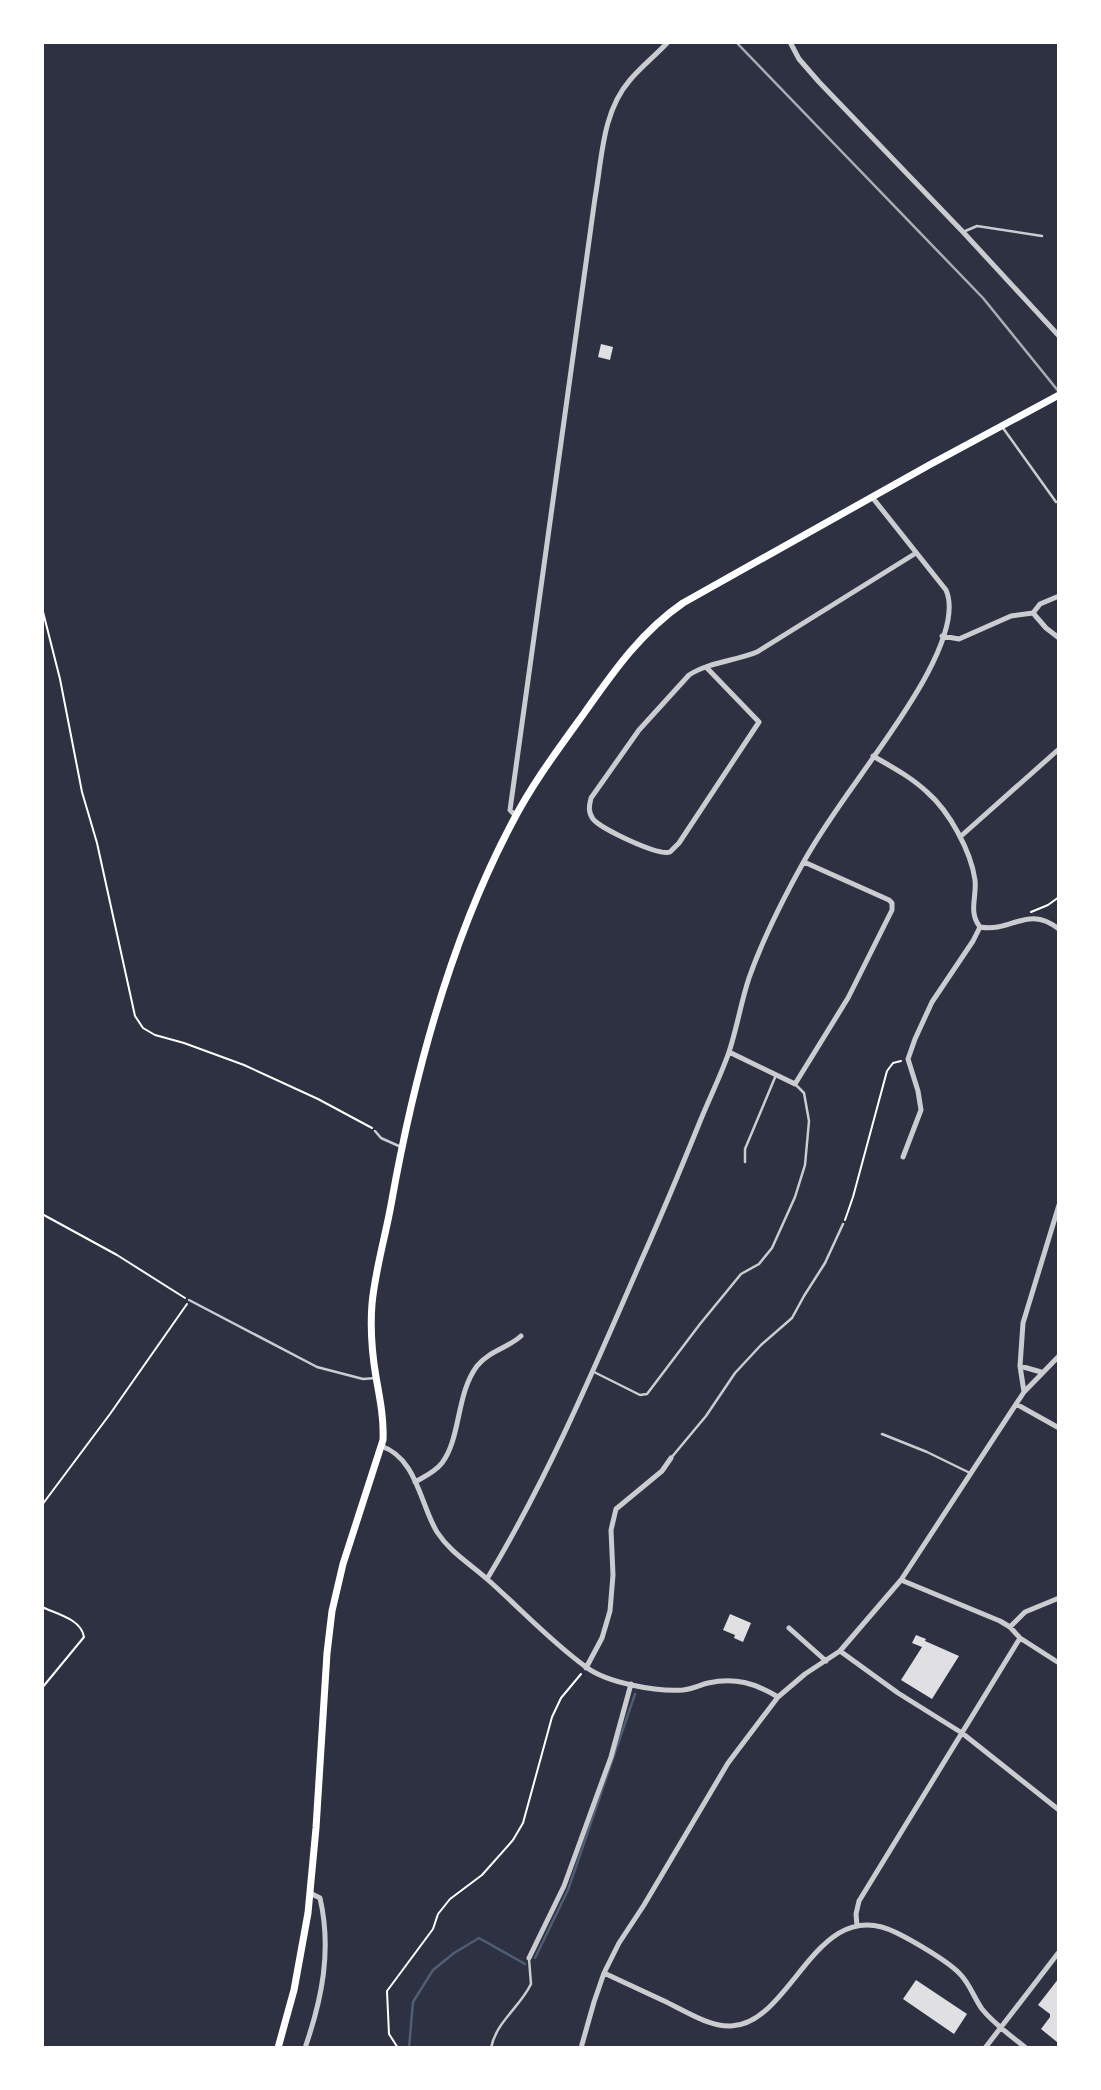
<svg xmlns="http://www.w3.org/2000/svg" width="1101" height="2090" font-family="Mulish,sans-serif">
<style>
.lines{fill:none;stroke-linecap:round;stroke-linejoin:round}
.stream{stroke:#4f5d75;stroke-width:2.5}
.building{fill:#e0e0e3}
.path{stroke:#fff;stroke-width:2}
.service{stroke:#caccd0;stroke-width:2.5}
.minor{stroke:#caccd0;stroke-width:5}
.secondary{stroke:#fff;stroke-width:7}
.rail{stroke:#abadb3;stroke-width:2.5}
</style>
<rect width="100%" height="100%" fill="#2d3142"/>
<g class="lines">
<path class="stream" d="M 535,1958 L 568,1890 L 635,1694
M 409,2048 L 413,2002 L 433,1970 L 454,1953 L 479,1938 L 525,1964"/>
</g>
<path class="building" d="M 601,344 L 613,347 L 610,360 L 598,357 Z
M 730,1614 L 751,1623 L 743,1642 L 734,1638 L 735,1635 L 723,1630 Z
M 916,1635 L 926,1639 L 925,1641 L 959,1656 L 932,1699 L 901,1680 L 922,1647 L 912,1643 Z
M 1059,1978 L 1059,2040 L 1057,2042 L 1041,2029 L 1050,2017 L 1050,2014 L 1038,2005 Z
M 916,1980 L 967,2014 L 954,2034 L 903,1999 Z"/>
<g class="lines">
<path class="path" d="M 42,608 L 60,679 L 82,792 L 97,843 L 135,1016 L 143,1028 L 155,1035 L 184,1043 L 244,1065 L 318,1099 L 372,1128
M 1031,912 L 1048,905 L 1059,897
M 42,1214 L 117,1255 L 185,1298
M 845,1220 L 853,1197 L 887,1071 L 893,1063 L 901,1061
M 42,1505 L 110,1414 L 187,1304
M 42,1607 C 57,1614 81,1619 84,1637 L 42,1688
M 398,2048 L 389,2034 L 387,1991 L 433,1929 L 438,1914 L 450,1899 L 482,1875 L 513,1840 L 523,1823 L 552,1717 L 561,1698 L 581,1674"/>
<path class="service" d="M 963,232 L 977,226 L 1042,236
M 1003,428 L 1056,502
M 375,1131 L 381,1138 L 401,1147
M 745,1162 L 745,1149 L 776,1075
M 189,1300 L 317,1367 L 363,1379 L 376,1378
M 594,1372 L 640,1395 L 647,1394 L 700,1324 L 741,1274 L 759,1264 L 772,1248 L 795,1197 L 805,1165 L 809,1121 L 804,1093 L 795,1084
M 882,1434 L 927,1452 L 970,1473
M 671,1458 L 706,1416 L 735,1373 L 761,1345 L 792,1318 L 804,1296 L 825,1263 L 843,1224
M 491,2048 C 496,2022 520,2007 531,1984 L 529,1959"/>
<path class="minor" d="M 790,42 L 799,59 L 819,82 L 963,232 L 1059,336
M 1033,613 L 1040,604 L 1059,596
M 942,636 L 959,639 L 1011,616 L 1033,613 L 1046,628 L 1059,638
M 706,667 L 759,722 L 679,843 L 670,852 C 658,856 601,829 593,819 C 588,812 589,806 591,798 L 639,730 L 689,675 C 709,662 735,661 757,652 L 916,553
M 873,756 C 892,767 911,777 927,792 C 949,811 971,851 975,880 C 977,897 968,912 980,927
M 516,816 L 510,810 L 595,198 C 602,159 602,112 630,80 C 641,67 656,55 668,42
M 960,837 L 1059,749
M 980,927 C 1012,933 1027,904 1059,929
M 729,1052 L 795,1084 L 848,998 L 892,910 L 892,903 L 889,900 L 804,862
M 903,1157 L 921,1110 L 918,1091 L 908,1059 L 915,1039 L 932,1002 L 973,941 L 980,927
M 1020,1366 L 1041,1372
M 1024,1392 L 1020,1366 L 1023,1323 L 1059,1205
M 1016,1404 L 1059,1428
M 381,1446 C 417,1458 420,1504 437,1532 C 450,1552 469,1563 487,1579 C 520,1608 550,1641 586,1667 C 607,1683 657,1692 683,1690 C 692,1689 700,1685 708,1683 C 735,1677 755,1683 778,1697
M 415,1482 C 424,1477 435,1472 442,1463 C 461,1438 456,1394 477,1366 C 489,1351 508,1348 521,1336
M 487,1579 C 548,1478 594,1369 641,1261 C 662,1214 682,1166 701,1119 C 710,1097 721,1075 729,1052 C 737,1028 741,1002 749,978 C 763,938 783,899 803,863 C 820,832 841,803 861,775 C 887,737 966,636 946,590 L 872,497
M 901,1580 L 1000,1621 L 1010,1627 L 1020,1638 L 1059,1663
M 1010,1627 L 1025,1612 L 1059,1598
M 789,1628 L 826,1661
M 840,1651 L 898,1693 L 962,1733 L 1059,1810
M 586,1668 L 602,1638 L 610,1611 L 613,1575 L 611,1530 L 616,1509 L 662,1471 L 671,1458
M 857,1926 L 856,1914 L 859,1901 L 1020,1638
M 529,1958 L 564,1886 L 611,1757 L 631,1684
M 604,1973 C 623,1982 643,1991 662,2000 C 682,2009 708,2027 731,2026 C 793,2024 816,1891 897,1933 C 913,1941 948,1961 960,1974 C 970,1984 974,1998 982,2009 C 994,2024 1011,2036 1026,2048
M 305,2048 C 322,1999 332,1950 320,1898 L 310,1893
M 581,2048 L 594,2002 L 604,1973 L 619,1943 L 644,1905 L 728,1763 L 778,1697 L 805,1674 L 840,1651 L 901,1580 L 1024,1392 L 1059,1356
M 985,2048 L 1059,1952"/>
<path class="secondary" d="M 278,2048 L 294,1990 L 308,1913 L 316,1828 L 327,1653 L 332,1611 L 343,1564 L 383,1440 C 384,1419 380,1399 376,1377 C 372,1353 370,1329 372,1304 C 375,1271 385,1238 391,1205 C 414,1075 450,940 512,823 C 532,784 559,748 585,712 C 614,671 641,632 683,603 L 931,464 L 1059,395"/>
<path class="rail" d="M 736,42 L 983,298 L 1059,392"/>
</g>
<rect width="1101" height="2090" fill="none" stroke="#ffffff" stroke-width="88"/>
</svg>
